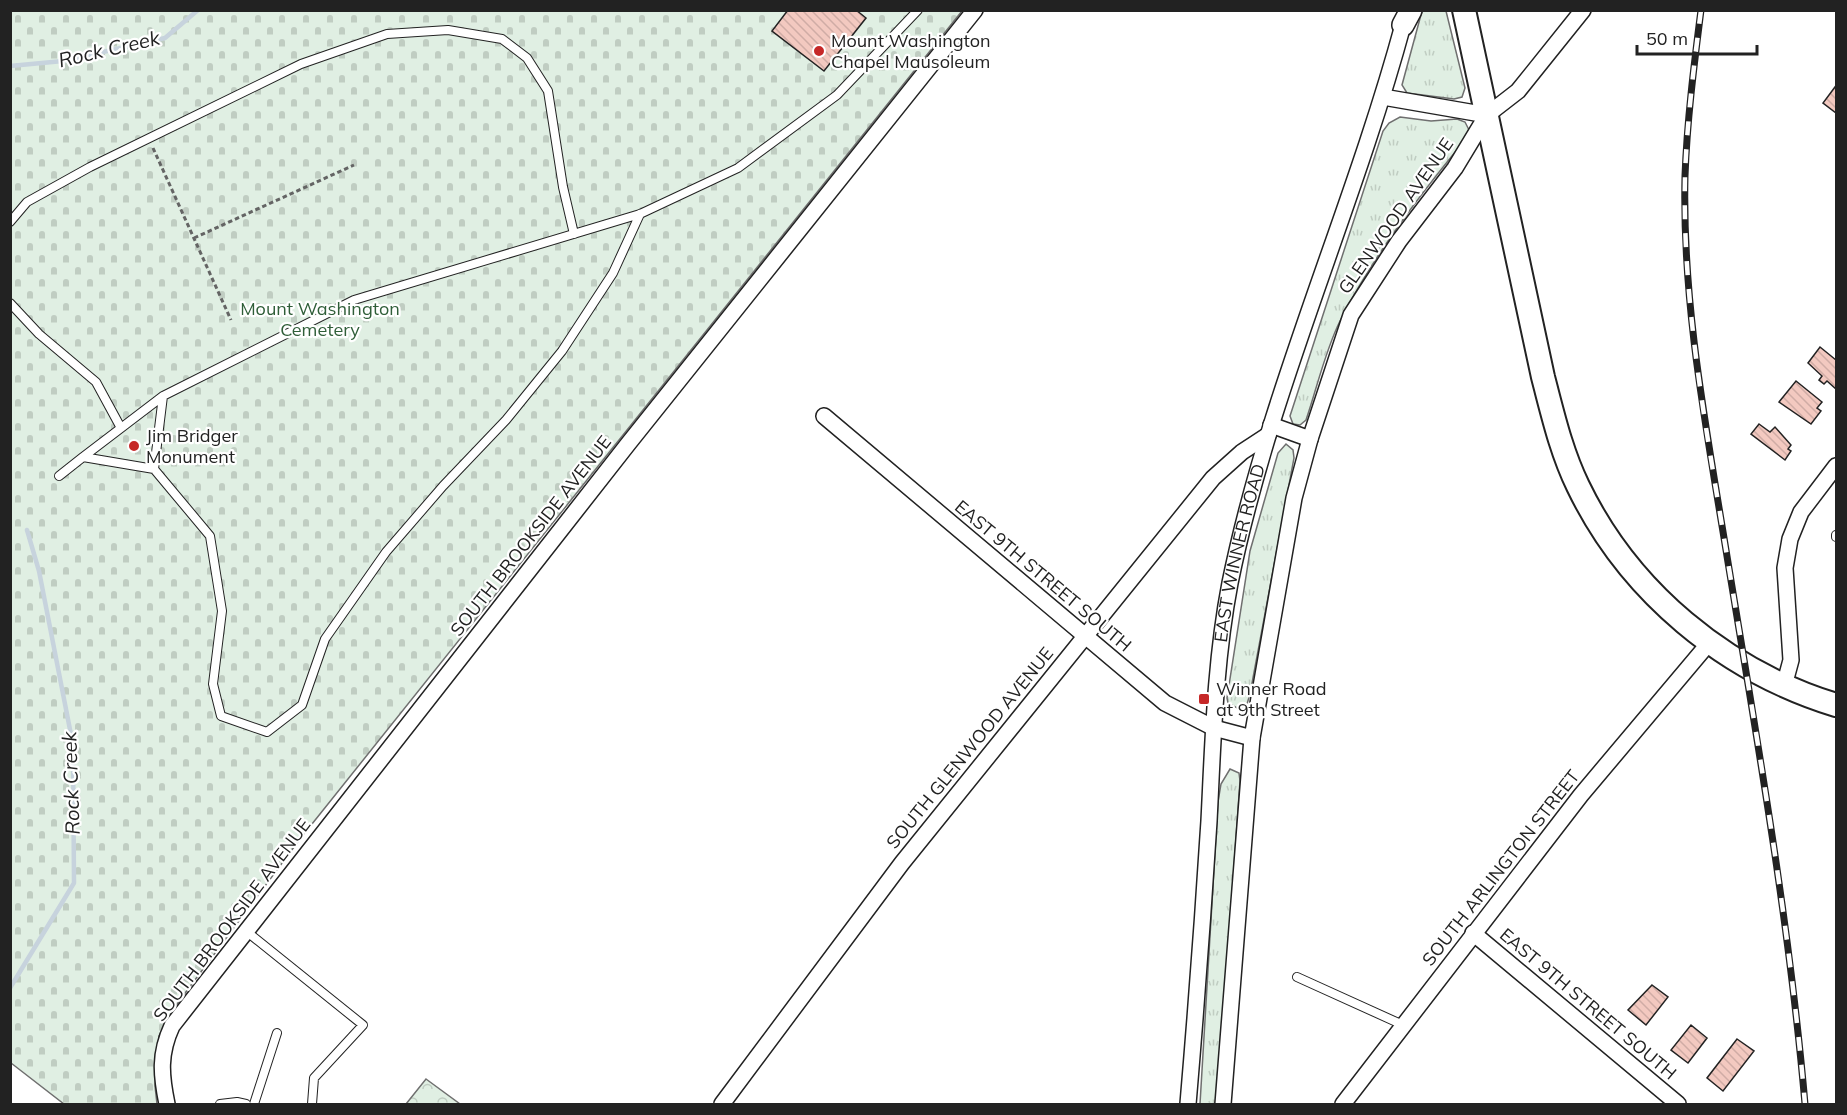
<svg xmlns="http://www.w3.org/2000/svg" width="1847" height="1115" font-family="Mulish,sans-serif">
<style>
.grass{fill:url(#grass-tufts);stroke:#6f6f6f;stroke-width:1.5}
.forest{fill:url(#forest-crowns);stroke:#6f6f6f;stroke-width:1.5}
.cemetery{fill:url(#cemetery-stones);stroke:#6f6f6f;stroke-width:1.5}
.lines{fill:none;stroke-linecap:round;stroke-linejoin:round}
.stream{stroke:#c7d3dd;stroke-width:4.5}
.building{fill:url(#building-back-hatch);stroke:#222;stroke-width:1.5}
.lane-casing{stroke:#222;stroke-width:10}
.street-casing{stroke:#222;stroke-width:18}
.secondary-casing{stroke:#222;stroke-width:24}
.primary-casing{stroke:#222;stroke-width:26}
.path{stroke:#646464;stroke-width:3;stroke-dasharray:4.5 3;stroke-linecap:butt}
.lane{stroke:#fff;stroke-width:8}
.street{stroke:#fff;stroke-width:15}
.secondary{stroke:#fff;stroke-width:21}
.primary{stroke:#fff;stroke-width:22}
.rail-casing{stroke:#222;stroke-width:7}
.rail{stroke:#fff;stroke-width:4.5;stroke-dasharray:14;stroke-linecap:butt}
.poi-dot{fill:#c62828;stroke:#fff;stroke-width:2}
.labels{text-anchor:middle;stroke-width:4.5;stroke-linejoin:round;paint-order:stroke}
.poi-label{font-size:18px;fill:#222;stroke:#fff;text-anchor:start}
.street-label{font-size:18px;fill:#222;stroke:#fff}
.park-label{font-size:18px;fill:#2f5e38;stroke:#fff}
.water-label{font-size:20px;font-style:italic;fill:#222;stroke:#fff}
</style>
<defs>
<pattern id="grass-tufts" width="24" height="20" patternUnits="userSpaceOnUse" patternTransform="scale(1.5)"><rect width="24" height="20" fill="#e0efe3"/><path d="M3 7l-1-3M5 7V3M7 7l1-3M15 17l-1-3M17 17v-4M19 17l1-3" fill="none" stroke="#c0cdc2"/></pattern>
<pattern id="forest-crowns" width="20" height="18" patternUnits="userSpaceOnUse" patternTransform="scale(1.5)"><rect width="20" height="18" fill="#e0efe3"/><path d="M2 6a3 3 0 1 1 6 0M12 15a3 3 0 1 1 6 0" fill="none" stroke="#c0cdc2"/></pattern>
<pattern id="cemetery-stones" width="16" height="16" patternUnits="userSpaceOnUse" patternTransform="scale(1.5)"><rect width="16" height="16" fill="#e0efe3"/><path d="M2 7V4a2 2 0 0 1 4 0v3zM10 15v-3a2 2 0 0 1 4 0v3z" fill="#c0cdc2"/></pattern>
<pattern id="building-back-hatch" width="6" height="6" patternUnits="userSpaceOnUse" patternTransform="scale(1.5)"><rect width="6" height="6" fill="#f3c9c0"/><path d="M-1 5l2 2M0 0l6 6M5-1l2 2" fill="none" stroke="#d0aca5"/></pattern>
</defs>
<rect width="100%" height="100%" fill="#fff"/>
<path class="grass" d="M 1422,11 L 1446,11 L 1465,88 L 1462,97 L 1454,99 L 1407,93 L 1402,85 Z
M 1400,117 L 1431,121 L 1457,119 L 1465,122 L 1469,130 L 1465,140 C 1419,196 1373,256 1340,321 C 1325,351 1317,388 1306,420 L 1300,425 L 1293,424 L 1290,416 L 1383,131 L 1389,123 Z
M 1286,444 L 1293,450 L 1294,458 L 1250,694 L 1247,704 L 1239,709 L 1228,703 L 1227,698 L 1250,551 L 1278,453 Z
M 1230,769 L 1239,773 L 1240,781 L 1219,1079 L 1216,1104 L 1200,1104 L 1218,802 L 1221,784 Z"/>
<path class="forest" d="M 426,1079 L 460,1104 L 406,1104 Z"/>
<path class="cemetery" d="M 10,11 L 962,11 L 300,839 L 177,1004 L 159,1036 L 155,1086 L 157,1104 L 64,1104 L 11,1063 Z"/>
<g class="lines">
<path class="stream" d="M 10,66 L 63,61 L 165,38 L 198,10
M 10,988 L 74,883 L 73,745 L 39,571 L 27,530"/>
</g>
<path class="building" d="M 788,10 L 856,10 L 866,18 L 824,71 L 772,31 Z
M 1835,87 L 1836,88 L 1836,113 L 1823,103 Z
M 1820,347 L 1836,360 L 1836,389 L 1827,381 L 1824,384 L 1819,380 L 1822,376 L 1808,363 Z
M 1796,381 L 1822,402 L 1817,408 L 1821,411 L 1811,424 L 1779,402 Z
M 1759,424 L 1770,432 L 1775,427 L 1791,445 L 1788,449 L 1791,451 L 1785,460 L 1751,434 Z
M 1652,985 L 1668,997 L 1646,1025 L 1628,1010 Z
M 1691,1025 L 1707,1038 L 1688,1063 L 1671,1050 Z
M 1737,1039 L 1754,1051 L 1723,1091 L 1707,1078 Z"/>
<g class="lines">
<g class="lane-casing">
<path id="lane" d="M 10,222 L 27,202 L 90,167 L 301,64 L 387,34 L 448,30 L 502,39 L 527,58 L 548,91 L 563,187 L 574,234
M 10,303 L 39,334 L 96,382 L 121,428
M 83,457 L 163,396
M 154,469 L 210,536 L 222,611 L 213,684 L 221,716 L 267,732 L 302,705 L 325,639 L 386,552 L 443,486 L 506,420 L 562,351 L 613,273 L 640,214
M 59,476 L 83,457 L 154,469 L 163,396 L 354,300 L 640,214 L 738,168 L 837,95 L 918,10
M 1836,535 L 1836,537
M 246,931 L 363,1025 L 314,1078 L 312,1104
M 1297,977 L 1403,1025
M 220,1104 L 237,1102 L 246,1104
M 254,1104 L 277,1033"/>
</g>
<g class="street-casing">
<g id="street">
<path d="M 1383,97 L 1487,115 L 1518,91 L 1583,10"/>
<path d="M 824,416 L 1165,703 L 1214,728 L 1252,738"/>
<path d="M 1271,425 L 1310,439"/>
<path d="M 1784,686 L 1791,660 L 1785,568 L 1790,539 L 1801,512 L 1836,466"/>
<path d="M 1473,933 L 1678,1104"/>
<path d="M 167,1104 C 161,1075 159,1054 172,1026 L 628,444 L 975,10"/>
<path d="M 722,1104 L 902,863 L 1213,478 L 1242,452 L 1268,435"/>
<path id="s1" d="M 1188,1104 C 1196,1010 1203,916 1209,821 C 1213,742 1215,661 1230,583 C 1269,391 1352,213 1403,25"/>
<path d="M 1223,1104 L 1252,738 L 1294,498 L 1310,439 L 1351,315 L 1399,241 L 1455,168 L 1487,115"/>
<path d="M 1343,1104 L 1581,795 L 1709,643"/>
</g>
</g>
<g class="secondary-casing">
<path id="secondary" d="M 1403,25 L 1411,10"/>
</g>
<g class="primary-casing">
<path id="primary" d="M 1464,10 L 1543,377 C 1553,415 1561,451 1578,486 C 1629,592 1725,671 1836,705"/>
</g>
<path class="path" d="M 153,148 L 231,320
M 194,238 L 354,165"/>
<use href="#lane" class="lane"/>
<use href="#street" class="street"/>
<use href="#secondary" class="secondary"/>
<use href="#primary" class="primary"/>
<g class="rail-casing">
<path id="rail" d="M 1701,10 C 1694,65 1687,121 1685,176 C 1682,302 1706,427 1726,550 C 1756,734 1789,919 1805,1104"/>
</g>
<use href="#rail" class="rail"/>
</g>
<g class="poi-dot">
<circle cx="819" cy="51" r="6"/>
<circle cx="134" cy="446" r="6"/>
<rect x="1198" y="693" width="12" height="12" rx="3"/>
</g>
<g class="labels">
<g class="poi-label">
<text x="831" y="47">Mount Washington<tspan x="831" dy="21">Chapel Mausoleum</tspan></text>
<text x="146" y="442">Jim Bridger<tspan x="146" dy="21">Monument</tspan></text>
<text x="1216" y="695">Winner Road<tspan x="1216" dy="21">at 9th Street</tspan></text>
</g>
<g class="street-label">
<text transform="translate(1396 216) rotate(-55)" y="6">GLENWOOD AVENUE</text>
<text transform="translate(531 536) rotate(-52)" y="6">SOUTH BROOKSIDE AVENUE</text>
<text dy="6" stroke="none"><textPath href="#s1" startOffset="554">EAST WINNER ROAD</textPath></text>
<text transform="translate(1043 576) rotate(40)" y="6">EAST 9TH STREET SOUTH</text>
<text transform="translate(970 748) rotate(-51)" y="6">SOUTH GLENWOOD AVENUE</text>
<text transform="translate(1501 868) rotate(-52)" y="6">SOUTH ARLINGTON STREET</text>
<text transform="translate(232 920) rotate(-53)" y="6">SOUTH BROOKSIDE AVENUE</text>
<text transform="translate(1588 1004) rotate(40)" y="6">EAST 9TH STREET SOUTH</text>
</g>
<g class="park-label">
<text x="320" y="315">Mount Washington<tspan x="320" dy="21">Cemetery</tspan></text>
</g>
<g class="water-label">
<text transform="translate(109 49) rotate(-13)" y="7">Rock Creek</text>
<text transform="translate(71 783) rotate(-92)" y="7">Rock Creek</text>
</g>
</g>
<rect width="1847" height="1115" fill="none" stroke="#222222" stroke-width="24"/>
<path d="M1637 45v9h120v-9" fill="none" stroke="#222222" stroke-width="3"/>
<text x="1646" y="45" font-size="18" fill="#222222" stroke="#ffffff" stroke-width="4.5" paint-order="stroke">50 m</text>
</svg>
